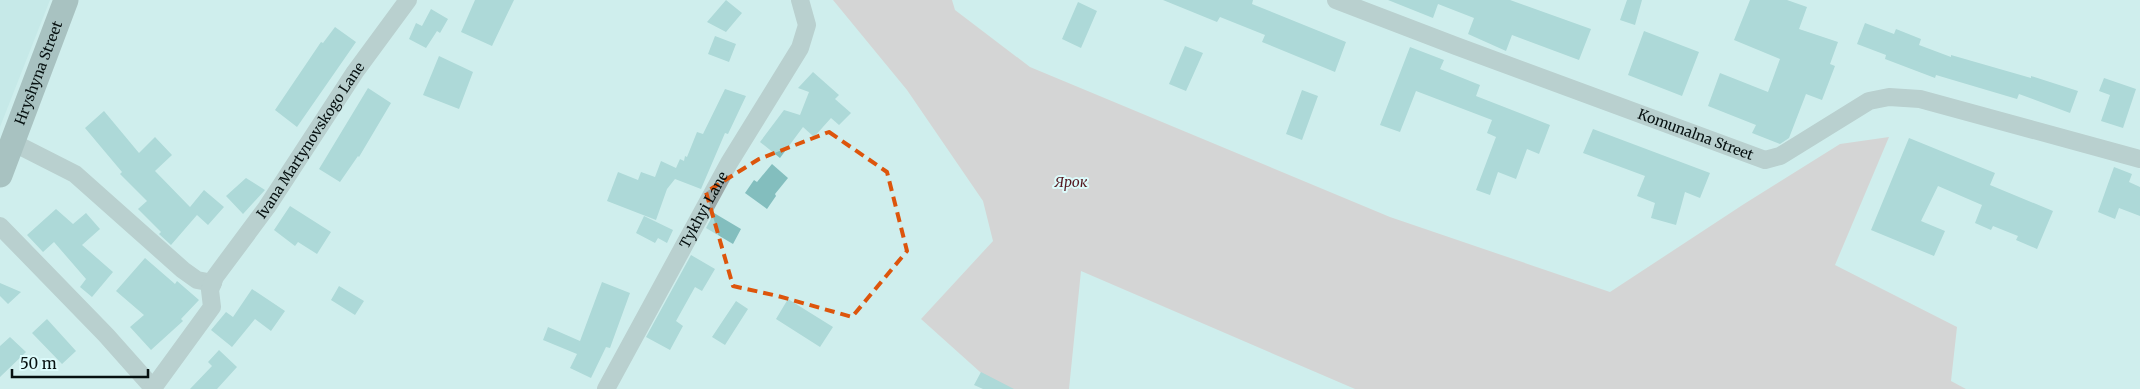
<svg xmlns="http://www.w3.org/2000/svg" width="2140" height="389" font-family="Merriweather,serif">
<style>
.built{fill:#bae2e2}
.green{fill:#dab7b8}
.building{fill:#83bebe}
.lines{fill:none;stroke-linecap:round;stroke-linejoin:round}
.street{stroke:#9daaaa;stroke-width:18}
.secondary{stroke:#798c8c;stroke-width:25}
.marked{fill:none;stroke:#dd550c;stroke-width:4;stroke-dasharray:10 6;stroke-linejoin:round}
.labels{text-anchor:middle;stroke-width:4;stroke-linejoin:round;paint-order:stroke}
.street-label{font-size:14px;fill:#061010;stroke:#dcfbfb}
.park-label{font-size:14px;font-style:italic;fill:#561920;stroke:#dcfbfb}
</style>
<rect width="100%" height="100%" fill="#cfeeed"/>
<path class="built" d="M 0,0 L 50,0 L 0,127 Z"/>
<path class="green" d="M 833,0 L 952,0 L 955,10 L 1030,67 L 1390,217 L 1610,292 L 1744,204 L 1840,144 L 1889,137 L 1835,265 L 1957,327 L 1951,381 L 1966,389 L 1355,389 L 1081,271 L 1069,389 L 999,389 L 921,319 L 993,241 L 983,201 L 907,90 Z"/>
<path class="building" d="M 475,0 L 514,0 L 492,46 L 461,32 Z
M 726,0 L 742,13 L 726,32 L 707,22 Z
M 1163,0 L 1253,0 L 1252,4 L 1346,42 L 1335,72 L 1262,42 L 1265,35 L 1220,17 L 1217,22 Z
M 1388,0 L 1510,0 L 1591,29 L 1579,60 L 1512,35 L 1506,51 L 1468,34 L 1474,18 L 1438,4 L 1433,18 Z
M 1627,0 L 1642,0 L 1635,25 L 1620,20 Z
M 1750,0 L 1787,0 L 1807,7 L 1799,29 L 1838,42 L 1830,64 L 1835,66 L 1822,100 L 1806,94 L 1789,138 L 1780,144 L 1752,133 L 1756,125 L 1708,106 L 1720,73 L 1768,92 L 1780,59 L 1734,40 Z
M 1078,2 L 1097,11 L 1081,48 L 1062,39 Z
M 431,9 L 448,19 L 440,33 L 437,31 L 426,48 L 409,39 L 416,23 L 422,26 Z
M 1865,23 L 1894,34 L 1896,29 L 1921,39 L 1919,45 L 1951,57 L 1951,55 L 2031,78 L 2031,76 L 2078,91 L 2070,113 L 2019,94 L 2017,99 L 1936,75 L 1935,78 L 1885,59 L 1886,55 L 1857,44 Z
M 335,27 L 356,42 L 297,127 L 275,110 L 321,42 L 323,43 Z
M 1644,31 L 1699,52 L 1682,96 L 1628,75 Z
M 715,36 L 736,44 L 729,62 L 708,54 Z
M 1185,46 L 1203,53 L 1186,91 L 1169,84 Z
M 1410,47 L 1444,60 L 1440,69 L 1480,85 L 1476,96 L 1550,125 L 1539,154 L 1527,149 L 1516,179 L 1498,172 L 1490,195 L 1476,190 L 1496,137 L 1487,133 L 1492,120 L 1416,91 L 1400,132 L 1380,125 Z
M 439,56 L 473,72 L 459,109 L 423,95 Z
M 813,72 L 839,95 L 835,99 L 851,113 L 839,125 L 831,118 L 814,137 L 803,127 L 780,158 L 760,142 L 784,110 L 800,115 L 809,92 L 798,88 Z
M 2104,78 L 2136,89 L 2123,128 L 2101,121 L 2110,95 L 2099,91 Z
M 368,88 L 391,103 L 359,157 L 358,156 L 340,182 L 319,169 Z
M 725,89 L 746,96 L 728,134 L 725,133 L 701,189 L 675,179 L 667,189 L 656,220 L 607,201 L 618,172 L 638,180 L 641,172 L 655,177 L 661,161 L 676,168 L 680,159 L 684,161 L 685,156 L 687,157 L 697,132 L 703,134 Z
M 1302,90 L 1318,96 L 1302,140 L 1286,134 Z
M 104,111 L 139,153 L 155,137 L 172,155 L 155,171 L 190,207 L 204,190 L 224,207 L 208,225 L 197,215 L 171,245 L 159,234 L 161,232 L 138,209 L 147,201 L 120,174 L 122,172 L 85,128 Z
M 1593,129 L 1710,173 L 1700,198 L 1685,192 L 1676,225 L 1651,218 L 1655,203 L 1637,196 L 1645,176 L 1583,153 Z
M 1909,138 L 1995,173 L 1990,185 L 2053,211 L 2037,249 L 2016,240 L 2018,236 L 1993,226 L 1991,230 L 1975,223 L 1982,205 L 1938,186 L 1921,221 L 1945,231 L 1934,256 L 1871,230 Z
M 772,164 L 788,178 L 775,194 L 776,196 L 767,209 L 745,193 L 754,180 L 757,182 Z
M 2114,167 L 2132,174 L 2129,182 L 2140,187 L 2140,216 L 2119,208 L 2115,219 L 2098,212 Z
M 246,178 L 265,190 L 243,214 L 226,196 Z
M 290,206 L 331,232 L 317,254 L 298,242 L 295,246 L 274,230 Z
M 56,209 L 73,224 L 86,213 L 100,229 L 82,245 L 113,272 L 92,297 L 80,287 L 86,279 L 54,242 L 43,252 L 27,235 Z
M 714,213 L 741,229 L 733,244 L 706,228 Z
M 644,216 L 673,230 L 667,243 L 658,238 L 655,243 L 636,233 Z
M 691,255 L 715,269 L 702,291 L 695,287 L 676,321 L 683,326 L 670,350 L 646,337 Z
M 145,258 L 175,284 L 177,281 L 199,300 L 181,319 L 183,321 L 151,350 L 130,327 L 144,315 L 116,291 Z
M 602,282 L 630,293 L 610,348 L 606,347 L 591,378 L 570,368 L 577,354 L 543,340 L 548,327 L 580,341 Z
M 0,283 L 21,292 L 8,304 L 0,296 Z
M 339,286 L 364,301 L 355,315 L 331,300 Z
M 252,289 L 285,311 L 271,331 L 255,319 L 232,347 L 211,330 L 226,312 L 233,317 Z
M 788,299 L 833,327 L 820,347 L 776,319 Z
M 736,301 L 748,309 L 725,345 L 712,337 Z
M 47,319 L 76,351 L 62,364 L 32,333 Z
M 10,337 L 26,352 L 0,377 L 0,346 Z
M 219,350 L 237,367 L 217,389 L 190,389 L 212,366 L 208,362 Z
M 981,372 L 1014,389 L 983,389 L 974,385 Z"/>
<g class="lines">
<g class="street">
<path id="s1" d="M 1336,0 L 1456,46 L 1765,160 L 1780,156 L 1869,101 L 1889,97 L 1920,99 L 2140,159"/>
<path d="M 12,142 L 75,174 L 183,270 L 197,280 L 213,283"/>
<path d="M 0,226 L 106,335 L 154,389"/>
<path id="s2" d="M 153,388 L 212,307 L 210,290 L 215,277 L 267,207 L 355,72 L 408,0"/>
<path id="s3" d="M 606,389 L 729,163 L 800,48 L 807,25 L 800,0"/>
</g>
<path class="secondary" id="s4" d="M 0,175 L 66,0"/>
</g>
<path d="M0 0H2140V389H0ZM 829,132 L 887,172 L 907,251 L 852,317 L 778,296 L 733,286 L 706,192 L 759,159 Z" fill="#cfeeed" fill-opacity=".55" fill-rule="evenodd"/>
<path class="marked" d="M 829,132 L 887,172 L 907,251 L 852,317 L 778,296 L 733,286 L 706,192 L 759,159 Z"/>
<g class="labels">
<g class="street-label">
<text dy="5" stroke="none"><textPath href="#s4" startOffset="109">Hryshyna Street</textPath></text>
<text dy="5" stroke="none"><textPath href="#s1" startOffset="384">Komunalna Street</textPath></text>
<text dy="5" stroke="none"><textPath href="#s2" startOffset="298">Ivana Martynovskogo Lane</textPath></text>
<text dy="5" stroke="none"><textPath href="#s3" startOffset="204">Tykhyi Lane</textPath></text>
</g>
<g class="park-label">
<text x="1071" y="187">Ярок</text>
</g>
</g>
<path d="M12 369v8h136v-8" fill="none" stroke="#061010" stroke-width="2.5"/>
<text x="20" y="369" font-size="15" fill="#061010" stroke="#dcfbfb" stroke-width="4" paint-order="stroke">50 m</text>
</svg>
